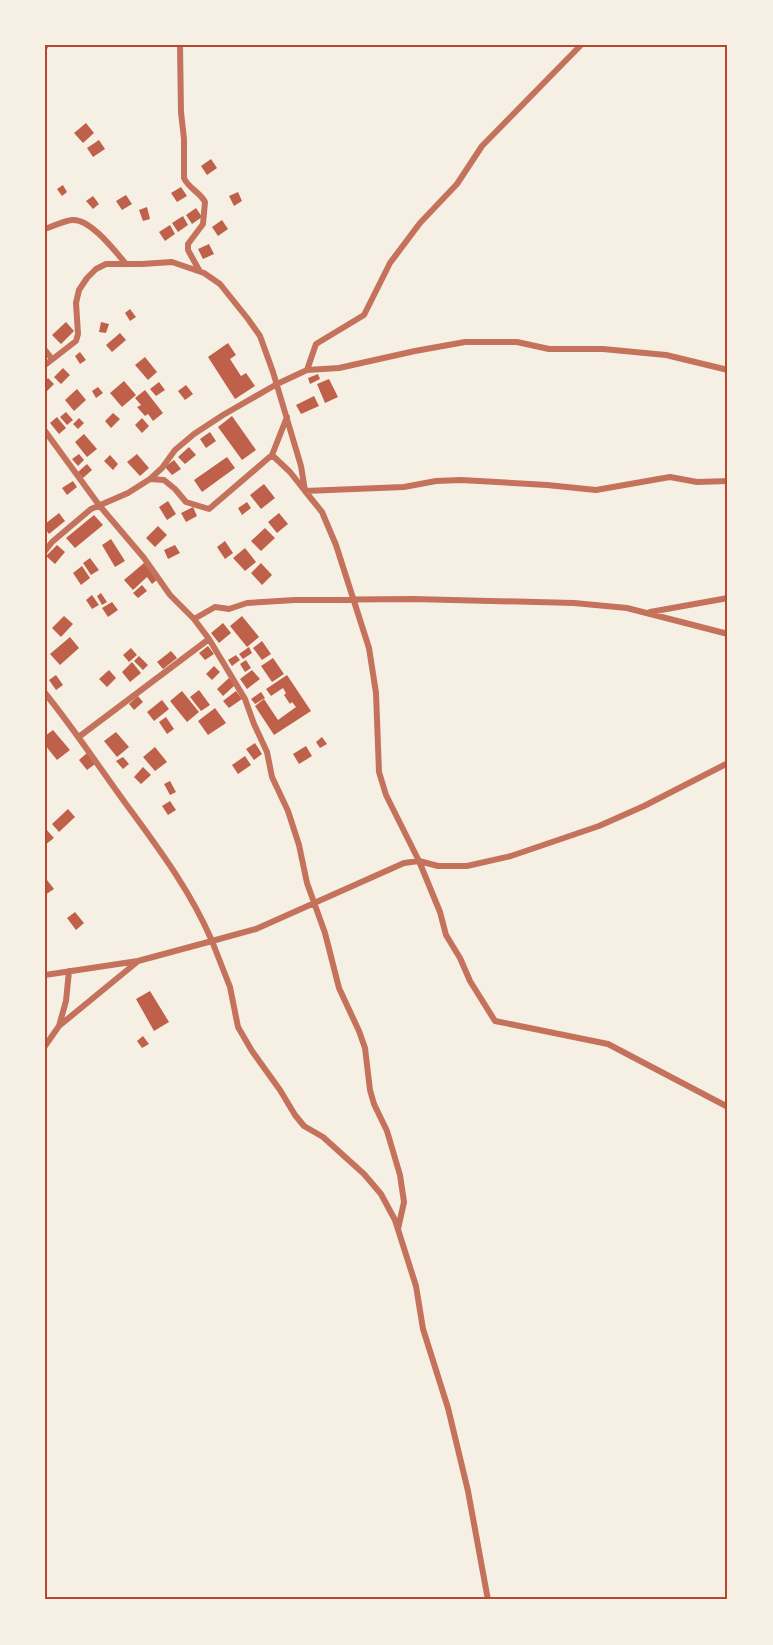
<svg xmlns="http://www.w3.org/2000/svg" width="773" height="1645" font-family="'Roboto Condensed',sans-serif">
<style>
.building{fill:#bf614a}
.lines{fill:none;stroke-linecap:round;stroke-linejoin:round}
.minor{stroke:#c5725c;stroke-width:6}
.neatline{fill:none;stroke:#b5482f;stroke-width:2}
</style>
<rect width="100%" height="100%" fill="#f6efe4"/>
<path class="building" d="M 86,123 L 94,133 L 83,143 L 74,133 Z
M 99,140 L 105,149 L 93,157 L 87,148 Z
M 211,159 L 217,168 L 207,175 L 201,166 Z
M 63,185 L 67,192 L 62,196 L 57,189 Z
M 181,187 L 187,196 L 177,202 L 171,193 Z
M 238,192 L 242,201 L 234,206 L 229,196 Z
M 126,195 L 132,204 L 122,210 L 116,201 Z
M 93,196 L 99,204 L 93,209 L 86,201 Z
M 147,207 L 150,219 L 143,221 L 139,210 Z
M 196,208 L 202,217 L 192,224 L 186,215 Z
M 183,216 L 188,225 L 178,232 L 172,223 Z
M 222,220 L 228,229 L 218,236 L 212,227 Z
M 170,225 L 175,234 L 165,241 L 159,232 Z
M 209,244 L 214,254 L 203,259 L 198,249 Z
M 130,309 L 136,317 L 130,321 L 125,313 Z
M 66,322 L 74,331 L 61,344 L 52,335 Z
M 101,322 L 109,324 L 106,333 L 99,332 Z
M 120,333 L 126,340 L 112,352 L 106,345 Z
M 228,343 L 236,355 L 230,359 L 241,376 L 246,373 L 255,386 L 235,399 L 208,357 Z
M 80,352 L 86,360 L 80,364 L 75,356 Z
M 145,357 L 157,372 L 148,380 L 135,365 Z
M 63,368 L 70,375 L 61,384 L 54,377 Z
M 318,374 L 320,379 L 310,384 L 308,378 Z
M 48,378 L 54,384 L 45,393 L 45,381 Z
M 329,379 L 338,397 L 325,403 L 317,384 Z
M 124,381 L 136,395 L 122,407 L 110,393 Z
M 159,382 L 165,390 L 156,396 L 150,389 Z
M 186,385 L 193,394 L 185,400 L 178,391 Z
M 98,387 L 103,393 L 96,398 L 92,391 Z
M 77,389 L 86,400 L 74,411 L 65,400 Z
M 145,390 L 163,413 L 153,421 L 148,414 L 145,416 L 137,407 L 141,405 L 135,398 Z
M 314,396 L 319,406 L 301,414 L 296,405 Z
M 66,412 L 73,420 L 67,425 L 60,417 Z
M 113,413 L 120,419 L 111,428 L 105,421 Z
M 232,416 L 256,450 L 242,460 L 218,427 Z
M 57,417 L 66,428 L 59,434 L 50,423 Z
M 79,418 L 84,423 L 78,429 L 73,424 Z
M 142,418 L 149,426 L 142,433 L 135,425 Z
M 210,432 L 216,441 L 206,448 L 200,439 Z
M 84,434 L 97,449 L 87,457 L 75,442 Z
M 189,447 L 196,455 L 185,464 L 178,457 Z
M 79,454 L 84,460 L 78,466 L 72,459 Z
M 137,454 L 149,468 L 140,476 L 127,462 Z
M 110,455 L 118,464 L 113,470 L 104,461 Z
M 227,457 L 235,468 L 202,492 L 194,480 Z
M 174,460 L 181,469 L 172,475 L 165,467 Z
M 87,464 L 92,470 L 83,478 L 78,472 Z
M 73,481 L 77,487 L 67,495 L 62,488 Z
M 264,484 L 275,498 L 261,509 L 250,495 Z
M 168,501 L 176,514 L 167,520 L 159,507 Z
M 247,502 L 251,508 L 242,515 L 238,508 Z
M 193,507 L 197,516 L 186,522 L 181,513 Z
M 59,513 L 65,521 L 49,534 L 45,529 L 45,524 Z
M 279,513 L 288,524 L 277,533 L 268,522 Z
M 94,515 L 103,525 L 75,548 L 66,538 Z
M 158,526 L 167,535 L 155,547 L 146,538 Z
M 265,528 L 275,538 L 261,551 L 251,541 Z
M 111,539 L 125,561 L 115,567 L 102,545 Z
M 225,541 L 233,553 L 225,559 L 217,547 Z
M 57,545 L 65,552 L 55,564 L 46,556 Z
M 175,545 L 180,553 L 168,559 L 164,550 Z
M 245,548 L 256,562 L 245,571 L 233,558 Z
M 90,558 L 99,570 L 91,575 L 83,563 Z
M 144,563 L 158,579 L 152,584 L 147,577 L 133,590 L 124,580 Z
M 261,563 L 272,575 L 262,585 L 251,573 Z
M 82,566 L 90,578 L 81,585 L 73,573 Z
M 142,585 L 147,591 L 138,598 L 133,593 Z
M 101,593 L 107,602 L 102,605 L 97,596 Z
M 92,595 L 99,605 L 92,609 L 86,600 Z
M 112,602 L 118,610 L 108,617 L 102,608 Z
M 64,616 L 73,624 L 61,637 L 52,628 Z
M 242,616 L 259,637 L 247,647 L 230,626 Z
M 223,623 L 231,633 L 219,643 L 211,633 Z
M 70,637 L 79,648 L 60,665 L 50,654 Z
M 262,641 L 271,654 L 262,660 L 253,648 Z
M 208,646 L 214,654 L 205,660 L 199,653 Z
M 249,647 L 252,653 L 243,659 L 239,654 Z
M 131,648 L 137,655 L 129,662 L 123,655 Z
M 171,651 L 177,658 L 163,669 L 157,662 Z
M 236,655 L 240,660 L 232,666 L 228,660 Z
M 139,656 L 148,665 L 143,670 L 134,661 Z
M 273,658 L 284,674 L 272,682 L 261,666 Z
M 246,660 L 251,668 L 245,672 L 240,664 Z
M 132,662 L 141,673 L 130,682 L 122,672 Z
M 214,666 L 220,672 L 212,680 L 206,674 Z
M 109,670 L 116,678 L 107,687 L 99,679 Z
M 252,670 L 260,679 L 247,689 L 240,679 Z
M 56,675 L 63,685 L 56,690 L 49,680 Z
M 287,675 L 311,711 L 274,735 L 255,706 L 264,699 L 278,720 L 296,707 L 292,702 L 290,704 L 284,695 L 286,693 L 283,688 L 271,696 L 266,689 Z
M 229,678 L 235,685 L 223,696 L 217,689 Z
M 199,690 L 210,705 L 201,711 L 190,697 Z
M 182,691 L 199,712 L 187,722 L 170,701 Z
M 236,691 L 242,699 L 229,708 L 223,701 Z
M 261,692 L 265,698 L 255,704 L 251,699 Z
M 138,696 L 143,702 L 134,710 L 129,704 Z
M 162,700 L 169,709 L 154,721 L 147,712 Z
M 215,708 L 226,723 L 208,735 L 198,721 Z
M 166,717 L 174,729 L 167,734 L 159,722 Z
M 53,730 L 70,750 L 57,760 L 45,745 L 45,736 Z
M 116,732 L 129,747 L 117,757 L 104,741 Z
M 322,737 L 327,744 L 320,748 L 316,742 Z
M 255,743 L 262,754 L 254,760 L 246,749 Z
M 306,746 L 312,756 L 299,764 L 293,754 Z
M 155,747 L 167,762 L 155,771 L 143,757 Z
M 87,753 L 95,764 L 87,770 L 79,760 Z
M 245,756 L 251,765 L 238,774 L 232,765 Z
M 123,757 L 129,764 L 123,769 L 116,761 Z
M 143,767 L 151,775 L 141,784 L 134,777 Z
M 170,781 L 176,792 L 170,795 L 164,784 Z
M 170,801 L 176,810 L 168,815 L 162,806 Z
M 68,809 L 75,817 L 59,832 L 52,824 Z
M 45,828 L 54,838 L 45,845 Z
M 47,880 L 54,889 L 45,895 L 45,881 Z
M 75,912 L 84,923 L 76,930 L 67,918 Z
M 150,991 L 169,1022 L 154,1031 L 136,999 Z
M 143,1036 L 149,1044 L 142,1048 L 137,1041 Z"/>
<g class="lines">
<path class="minor" d="M 180,45 L 181,112 L 184,139 L 184,178 C 188,188 200,192 205,202 L 203,224 L 188,244 L 188,250 L 199,270
M 45,47 L 46,45
M 45,229 C 54,226 63,221 72,220 C 90,218 115,251 126,264
M 45,350 L 52,359
M 45,365 L 76,341 L 78,334 L 76,303 L 79,290 L 87,278 L 96,269 L 106,264 L 142,264 L 172,262 L 204,273 L 220,284 L 248,319 L 260,336 L 273,372 L 301,466 L 305,491 L 322,512 L 336,545 L 369,648 L 376,693 L 379,772 L 386,795 L 419,861 L 440,912 L 446,935 L 460,958 L 470,981 L 495,1021 L 608,1044 L 728,1107
M 307,370 L 316,344 L 364,315 L 390,263 L 420,223 L 457,184 L 482,146 L 581,45
M 45,431 L 99,505 L 144,558 L 170,595 L 194,619 L 209,639 L 245,699 L 254,724 L 267,752 L 272,777 L 288,811 L 299,845 L 307,883 L 325,933 L 339,988 L 359,1031 L 365,1048 L 370,1090 L 374,1104 L 387,1131 L 400,1175 L 404,1202 L 398,1229
M 272,455 L 287,417
M 150,479 L 162,468 L 175,450 L 194,434 L 223,415 L 277,384 L 307,370 L 339,368 L 415,351 L 465,342 L 517,342 L 549,349 L 603,349 L 666,355 L 728,370
M 45,551 L 52,542 L 91,509 L 128,493 L 150,479 L 164,480 L 175,489 L 186,502 L 209,509 L 272,455 L 290,472 L 305,491 L 404,487 L 436,481 L 461,480 L 547,485 L 596,490 L 670,477 L 697,482 L 728,481
M 650,612 L 728,598
M 194,619 L 215,607 L 229,609 L 247,603 L 295,600 L 413,599 L 574,603 L 627,608 L 728,634
M 45,693 C 74,729 99,767 126,804 C 159,849 190,890 212,941 L 256,929 L 404,863 L 419,861 L 438,866 L 467,866 L 511,856 L 599,826 L 644,806 L 728,763
M 80,736 L 209,639
M 45,975 L 138,961 L 212,941 L 230,987 L 238,1027 L 252,1051 L 280,1090 L 295,1115 L 304,1126 L 323,1137 L 364,1174 L 381,1194 L 395,1220 L 416,1286 L 423,1329 L 448,1408 L 468,1491 L 488,1600
M 59,1026 L 137,962
M 45,1046 L 59,1026 L 66,1001 L 69,971"/>
</g>
<rect width="773" height="1645" fill="none" stroke="#f6efe4" stroke-width="93"/>
<rect x="46" y="46" width="680" height="1552" class="neatline"/>
</svg>
